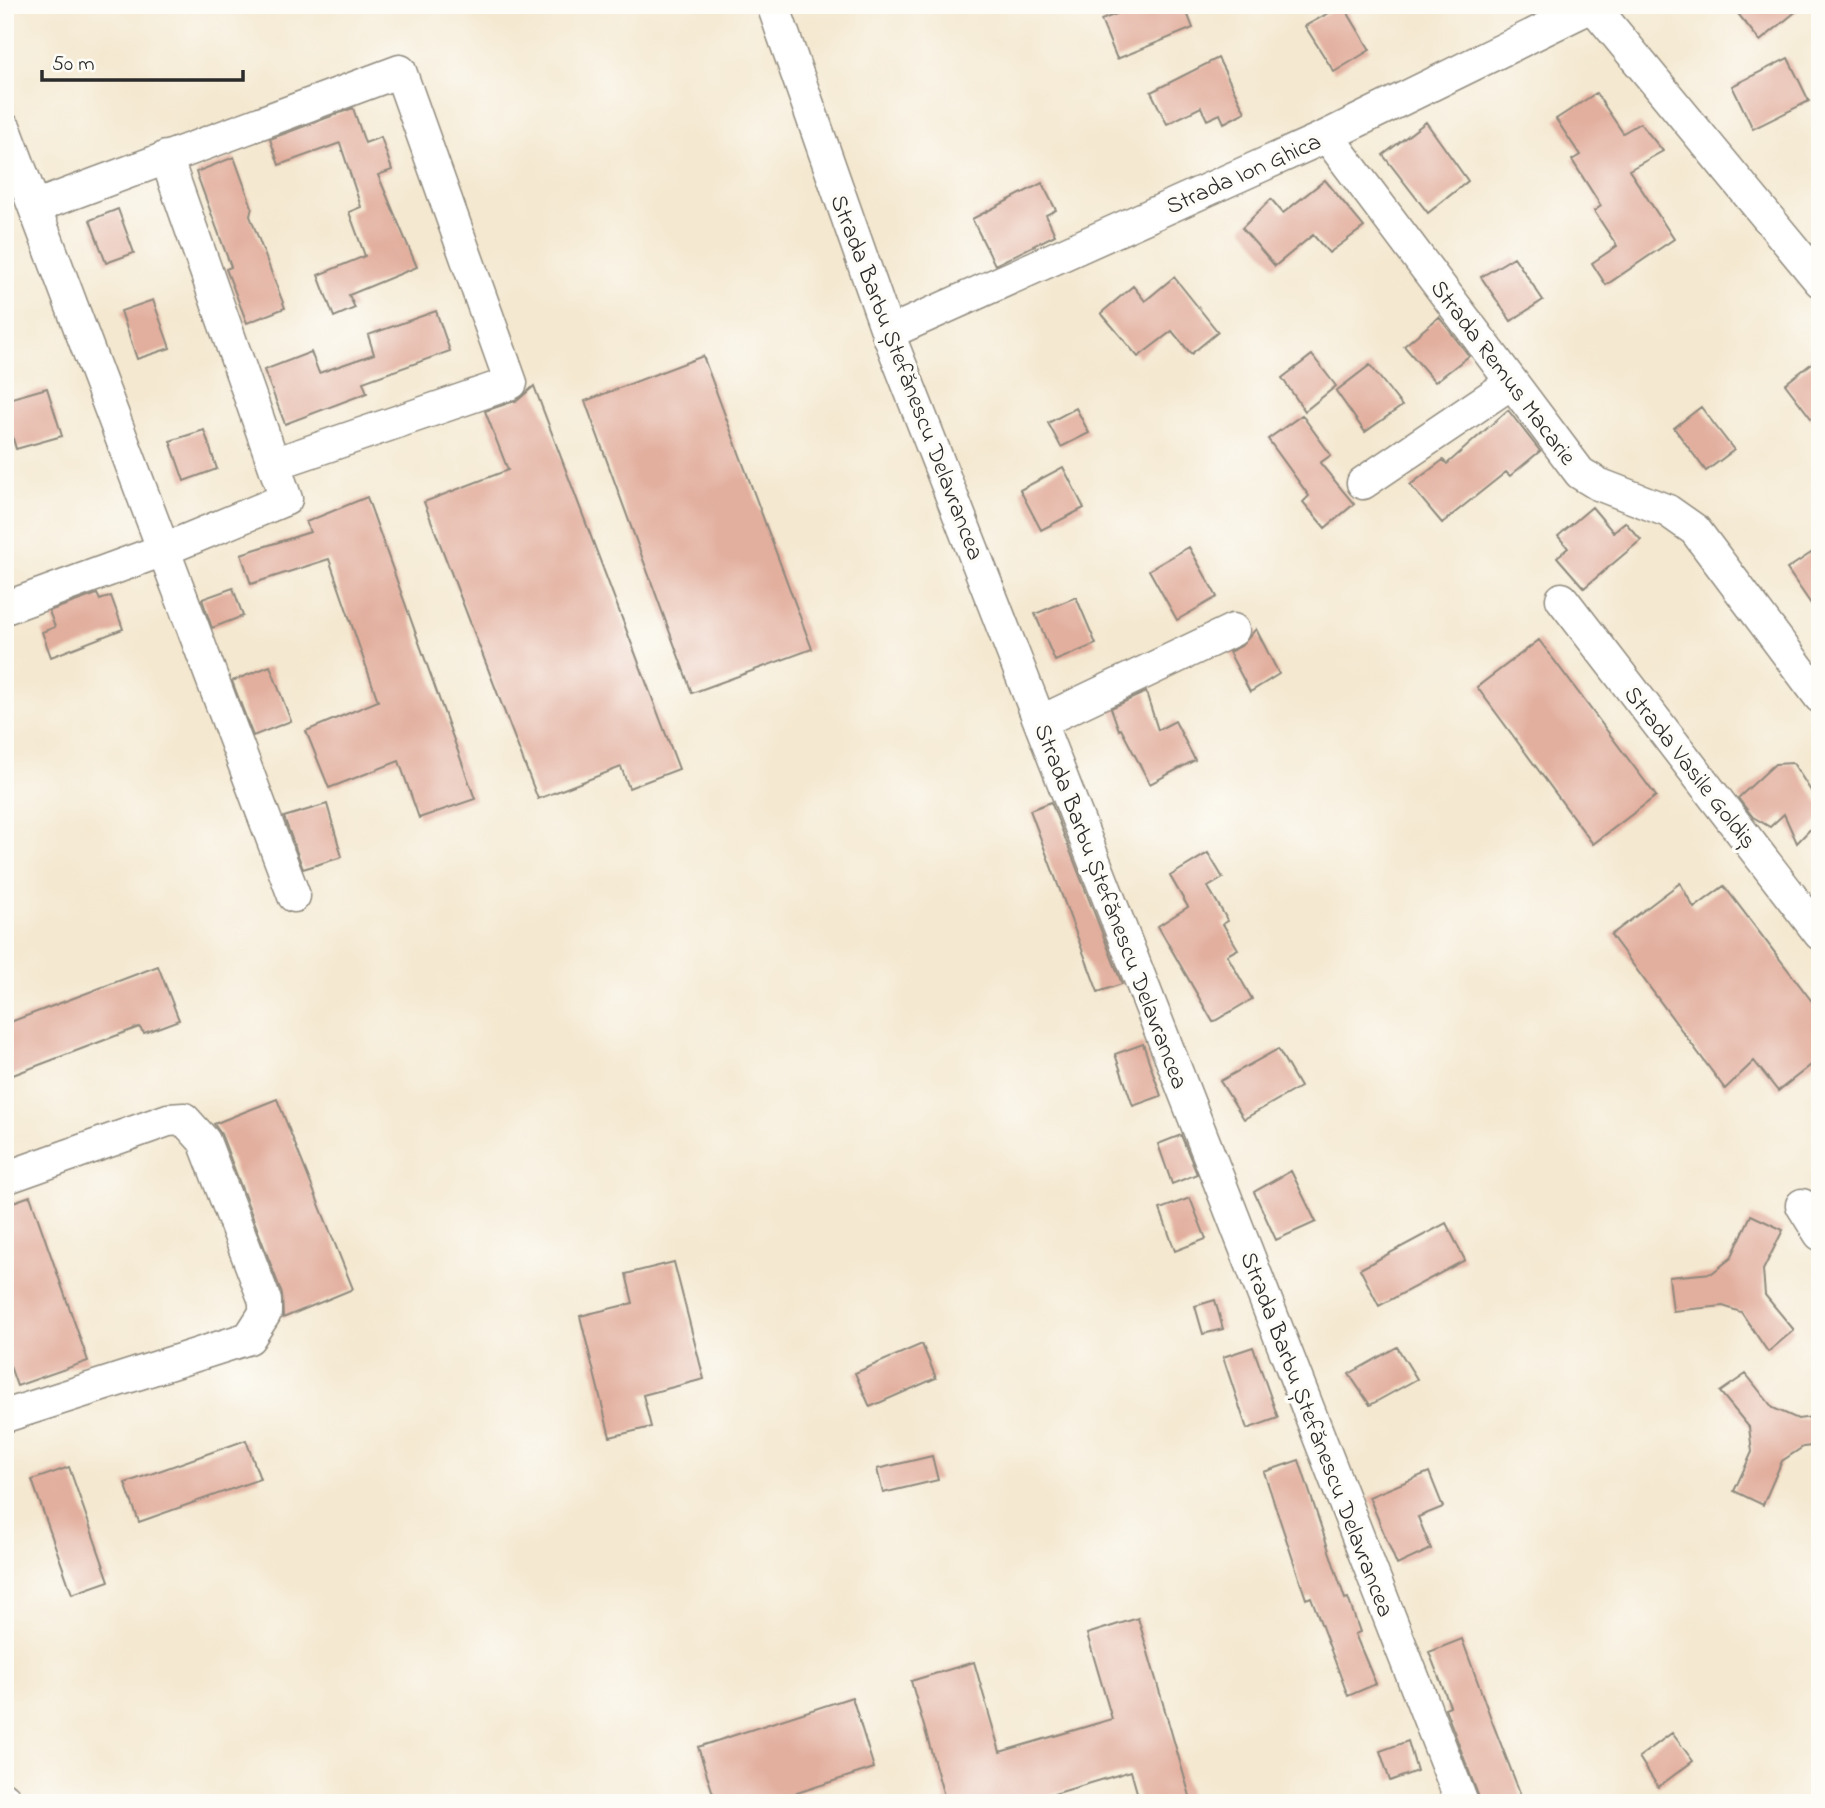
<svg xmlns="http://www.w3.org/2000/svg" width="1825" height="1808" font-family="'Indie Flower',sans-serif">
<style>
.building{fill:#e2ae9d}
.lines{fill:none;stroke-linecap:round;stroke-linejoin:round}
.minor-casing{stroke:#908a7e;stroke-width:35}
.minor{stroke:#fff;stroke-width:32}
.labels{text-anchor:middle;stroke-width:7;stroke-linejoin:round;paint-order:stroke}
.street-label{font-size:24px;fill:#2b2b2b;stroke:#fdfcf7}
</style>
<rect width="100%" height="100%" fill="#fdfcf7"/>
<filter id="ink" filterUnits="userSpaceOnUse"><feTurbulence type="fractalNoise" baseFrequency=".0143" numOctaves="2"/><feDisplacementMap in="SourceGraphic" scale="14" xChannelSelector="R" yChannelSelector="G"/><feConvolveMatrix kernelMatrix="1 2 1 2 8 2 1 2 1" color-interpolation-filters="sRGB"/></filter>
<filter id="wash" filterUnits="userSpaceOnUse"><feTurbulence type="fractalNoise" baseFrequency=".00686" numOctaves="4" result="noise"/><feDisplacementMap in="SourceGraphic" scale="28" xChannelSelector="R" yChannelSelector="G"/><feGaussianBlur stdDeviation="1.57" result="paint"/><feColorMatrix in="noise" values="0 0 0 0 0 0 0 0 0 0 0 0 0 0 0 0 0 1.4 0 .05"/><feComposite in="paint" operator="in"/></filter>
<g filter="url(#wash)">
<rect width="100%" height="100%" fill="#f4e8d0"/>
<g id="blocks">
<path class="building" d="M 1139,5 L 1184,5 L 1193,28 L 1117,59 L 1101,20 Z
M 1343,5 L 1370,50 L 1334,72 L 1305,26 Z
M 1731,5 L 1804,5 L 1760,41 Z
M 1218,58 L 1245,112 L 1224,123 L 1220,114 L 1207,120 L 1201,107 L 1167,124 L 1151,92 Z
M 1788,58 L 1809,101 L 1753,129 L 1732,86 Z
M 1596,93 L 1623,133 L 1640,123 L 1663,151 L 1629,170 L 1674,239 L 1606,285 L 1592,263 L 1617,246 L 1594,211 L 1601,206 L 1572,160 L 1580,155 L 1556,119 Z
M 353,108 L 365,143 L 381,137 L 392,170 L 378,175 L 417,267 L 349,295 L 355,308 L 334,317 L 318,275 L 365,256 L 349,212 L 361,207 L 340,143 L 279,165 L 270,139 Z
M 1426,122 L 1468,181 L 1428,213 L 1383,155 Z
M 234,157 L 252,207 L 250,216 L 285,308 L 247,323 L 226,269 L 231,267 L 196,172 Z
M 1325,180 L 1364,227 L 1329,253 L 1313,235 L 1275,266 L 1242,228 L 1271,199 L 1283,213 Z
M 1042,183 L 1056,210 L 1046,215 L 1055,235 L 995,265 L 972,219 Z
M 118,209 L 134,253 L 106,263 L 90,220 Z
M 1514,257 L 1543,300 L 1511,321 L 1481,277 Z
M 1174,277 L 1218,332 L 1191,354 L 1172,331 L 1138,357 L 1101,313 L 1133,286 L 1145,301 Z
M 153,300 L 170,348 L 137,359 L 121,311 Z
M 436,311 L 450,351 L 363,382 L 367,393 L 285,424 L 264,370 L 311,352 L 319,373 L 374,354 L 368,335 Z
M 1439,317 L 1469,356 L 1435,382 L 1404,346 Z
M 1312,355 L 1336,386 L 1305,411 L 1282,378 Z
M 703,356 L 812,649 L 692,693 L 585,401 Z
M 1820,357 L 1820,430 L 1785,384 Z
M 1370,365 L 1402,406 L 1365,432 L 1336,391 Z
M 534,386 L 679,769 L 629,788 L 621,767 L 538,799 L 424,502 L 508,470 L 485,411 L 518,400 Z
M 47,388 L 62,436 L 16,449 L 5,411 L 5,400 Z
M 1701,407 L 1734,450 L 1706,471 L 1674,428 Z
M 1076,408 L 1089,433 L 1061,447 L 1048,423 Z
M 1508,410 L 1540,451 L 1510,476 L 1506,472 L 1442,523 L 1410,485 L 1443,460 L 1447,464 Z
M 1302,415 L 1331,455 L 1320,463 L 1354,504 L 1325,528 L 1303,502 L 1309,496 L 1268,439 Z
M 204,430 L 217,469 L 184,481 L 170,441 Z
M 1063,467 L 1084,508 L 1041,530 L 1020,490 Z
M 367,497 L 475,799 L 419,818 L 399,761 L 329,788 L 306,731 L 378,701 L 329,559 L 251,584 L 241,554 L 310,532 L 306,522 Z
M 1592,507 L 1613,532 L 1625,522 L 1641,540 L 1584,588 L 1557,557 L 1568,548 L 1558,536 Z
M 1189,547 L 1217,597 L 1177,620 L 1149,570 Z
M 1820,547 L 1820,617 L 1787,569 Z
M 233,588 L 243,616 L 212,628 L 202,599 Z
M 97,594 L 100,600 L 111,596 L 123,629 L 51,657 L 42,632 L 55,627 L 49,611 Z
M 1076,597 L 1096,644 L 1055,661 L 1035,614 Z
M 1256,629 L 1279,674 L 1250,692 L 1229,652 L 1241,646 Z
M 1539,640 L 1656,796 L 1593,844 L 1477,687 Z
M 270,666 L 291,721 L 253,736 L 232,681 Z
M 1146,692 L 1158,730 L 1175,721 L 1195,760 L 1150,784 L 1121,729 L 1119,730 L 1111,708 Z
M 1793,763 L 1820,805 L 1820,819 L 1797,843 L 1784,814 L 1770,827 L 1753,817 L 1738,798 L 1775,764 Z
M 1051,802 L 1122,984 L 1098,992 L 1030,810 Z
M 327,804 L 342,857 L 303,869 L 284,817 Z
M 1208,853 L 1223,878 L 1208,887 L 1228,921 L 1223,924 L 1238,949 L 1227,955 L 1252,999 L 1213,1022 L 1158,926 L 1188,907 L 1170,876 Z
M 1680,883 L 1694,908 L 1724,886 L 1820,1012 L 1820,1058 L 1778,1091 L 1754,1061 L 1725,1089 L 1611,935 Z
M 158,966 L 179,1020 L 144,1033 L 139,1027 L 5,1078 L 5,1024 Z
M 1143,1044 L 1161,1096 L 1133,1106 L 1115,1054 Z
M 1278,1049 L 1300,1087 L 1244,1119 L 1220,1081 Z
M 277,1099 L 353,1289 L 283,1318 L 282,1294 L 221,1134 L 214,1124 Z
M 1181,1135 L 1197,1174 L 1172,1184 L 1158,1144 Z
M 1291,1171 L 1316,1222 L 1276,1240 L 1254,1192 Z
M 30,1196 L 88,1361 L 17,1386 L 5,1352 L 5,1205 Z
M 1190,1198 L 1206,1239 L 1175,1251 L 1160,1209 Z
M 1751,1215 L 1783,1230 L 1763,1270 L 1765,1295 L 1794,1330 L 1768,1352 L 1741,1312 L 1723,1306 L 1673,1311 L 1669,1277 L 1712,1273 L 1731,1258 Z
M 1446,1223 L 1465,1260 L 1379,1306 L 1360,1269 Z
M 674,1262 L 704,1379 L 643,1395 L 651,1427 L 610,1437 L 580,1316 L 633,1303 L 626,1274 Z
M 1215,1300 L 1223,1329 L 1203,1334 L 1195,1306 Z
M 922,1344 L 936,1378 L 870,1407 L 855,1373 Z
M 1253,1347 L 1278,1418 L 1247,1429 L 1223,1357 Z
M 1397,1347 L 1417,1379 L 1370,1405 L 1349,1374 Z
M 1746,1374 L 1773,1408 L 1798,1419 L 1820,1416 L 1820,1445 L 1803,1447 L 1782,1461 L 1763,1505 L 1734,1491 L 1752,1452 L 1749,1427 L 1720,1392 Z
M 246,1440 L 260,1479 L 139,1522 L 125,1483 Z
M 932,1456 L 938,1480 L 883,1493 L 877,1469 Z
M 1299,1460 L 1345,1599 L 1348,1598 L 1360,1632 L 1355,1634 L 1376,1684 L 1348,1696 L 1311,1597 L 1306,1599 L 1264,1472 Z
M 69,1467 L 109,1581 L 72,1594 L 32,1480 Z
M 1429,1472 L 1443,1507 L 1418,1517 L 1431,1549 L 1397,1565 L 1369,1497 Z
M 1138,1618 L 1192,1803 L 1140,1803 L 1131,1771 L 1024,1803 L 946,1803 L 911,1681 L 974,1662 L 1000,1752 L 1112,1719 L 1087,1634 Z
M 1462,1639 L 1493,1724 L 1524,1803 L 1481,1803 L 1445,1708 L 1450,1706 L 1429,1652 Z
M 852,1697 L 874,1768 L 766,1803 L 716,1803 L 698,1747 Z
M 1672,1733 L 1693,1761 L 1658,1787 L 1639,1757 Z
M 1408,1741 L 1417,1771 L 1390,1781 L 1380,1751 Z"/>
</g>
</g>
<g filter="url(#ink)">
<use href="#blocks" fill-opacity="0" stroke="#908a7e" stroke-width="2"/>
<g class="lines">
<g class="minor-casing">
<path id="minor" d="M 773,5 L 888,333 L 1462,1803
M 1593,6 L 1820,281
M 5,129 L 294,896
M 1327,136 L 1580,473 L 1598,484 L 1668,511 L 1695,530 L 1820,697
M 37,206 L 400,71 L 511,383 L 274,464
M 888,333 L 1327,136 L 1594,5
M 1363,483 L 1511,383
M 1562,599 L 1820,934
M 5,608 L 163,550 L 286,499 L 166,157
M 1040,722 L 1233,630
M 5,1178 L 168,1120 L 184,1119 L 204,1141 L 265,1301 L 265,1313 L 249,1338 L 5,1416
M 1802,1205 L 1820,1234
M 5,1799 L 9,1803"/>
</g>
<use href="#minor" class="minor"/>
</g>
</g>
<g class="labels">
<g class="street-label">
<text transform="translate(1243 173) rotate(-24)" y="8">Strada Ion Ghica</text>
<text transform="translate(1504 372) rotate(53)" y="8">Strada Remus Macarie</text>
<text transform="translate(908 377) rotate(69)" y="8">Strada Barbu Ștefănescu Delavrancea</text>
<text transform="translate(1691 767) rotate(52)" y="8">Strada Vasile Goldiș</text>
<text transform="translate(1112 906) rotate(69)" y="8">Strada Barbu Ștefănescu Delavrancea</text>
<text transform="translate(1318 1434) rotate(69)" y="8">Strada Barbu Ștefănescu Delavrancea</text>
</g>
</g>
<rect width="1825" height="1808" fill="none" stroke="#fdfcf7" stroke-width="28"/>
<path d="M42 70v10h201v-10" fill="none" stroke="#2b2b2b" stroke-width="3.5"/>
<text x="52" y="70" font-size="21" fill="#2b2b2b" stroke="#fdfcf7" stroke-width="5" paint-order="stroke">50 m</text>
</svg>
